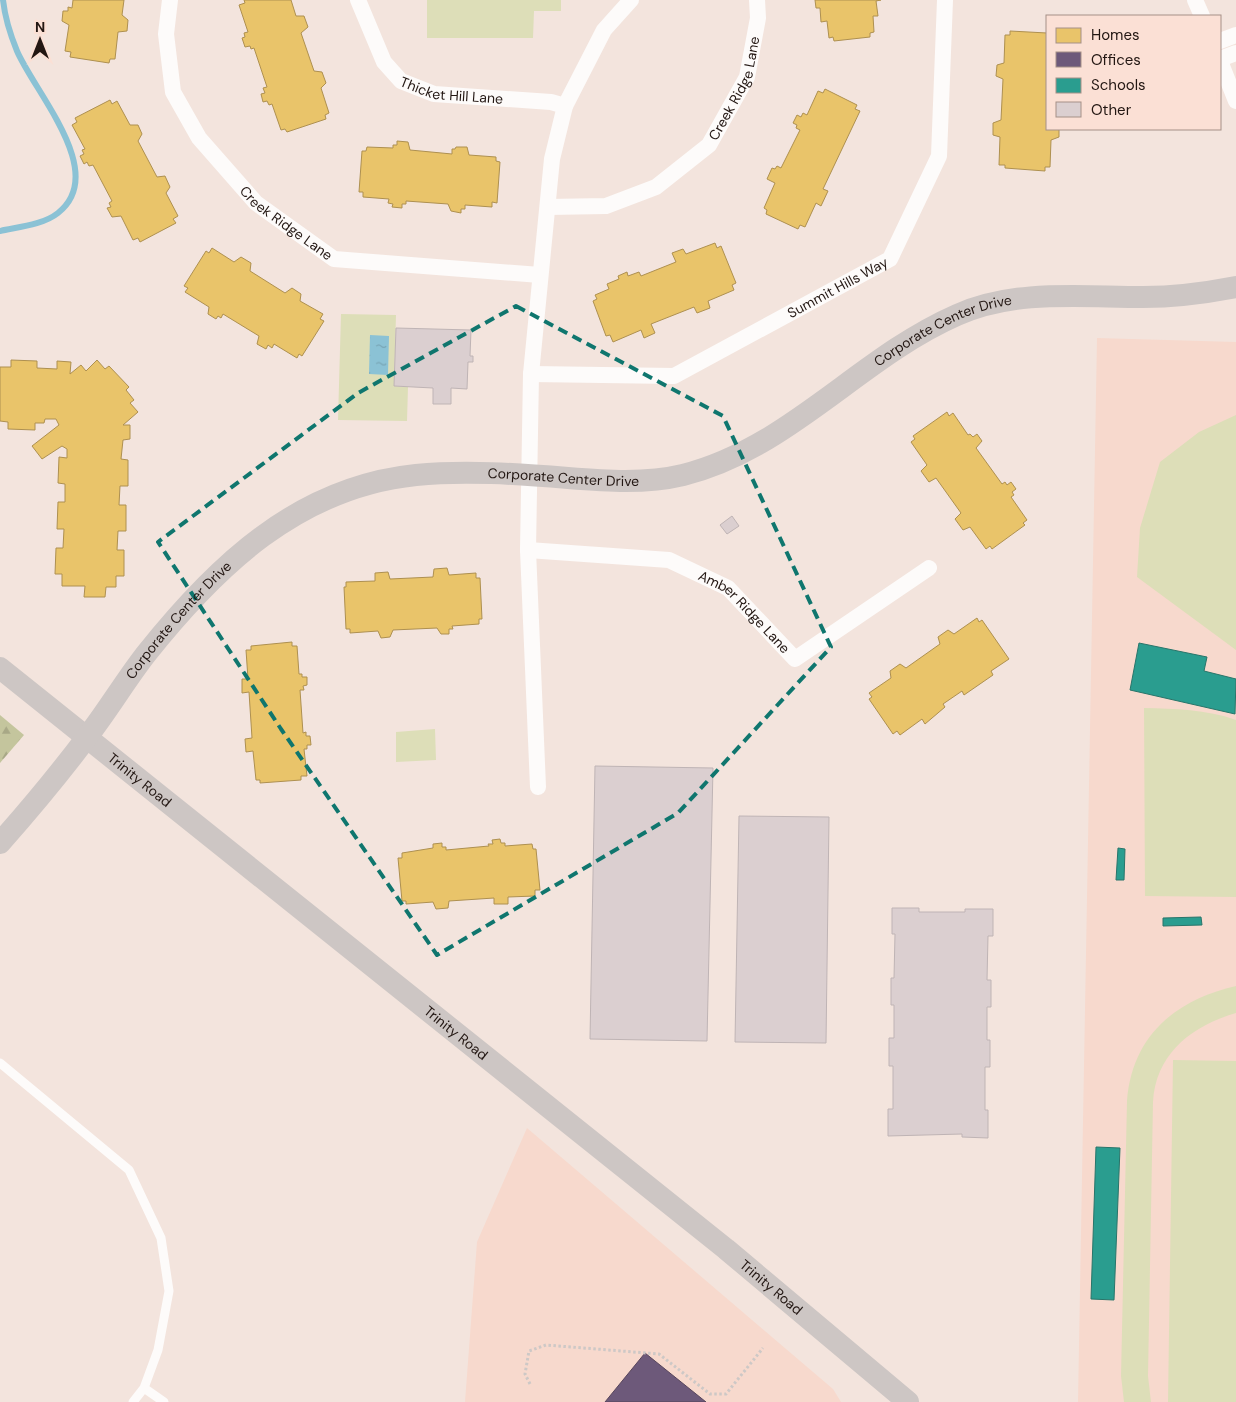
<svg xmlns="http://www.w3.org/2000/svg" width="1236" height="1402" font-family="'DM Sans',sans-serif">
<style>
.built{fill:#f7d9cd}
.green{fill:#dddeb8}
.forest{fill:url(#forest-firs)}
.water{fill:url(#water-ripples)}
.homes{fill:#e9c46a;stroke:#ae9050}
.offices{fill:#6d597a;stroke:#57455b}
.schools{fill:#2a9d8f;stroke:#28756a}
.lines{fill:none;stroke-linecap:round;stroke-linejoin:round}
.stream{stroke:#8bc2d5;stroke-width:6}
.building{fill:#dbcfd0;stroke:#bfb4b5}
.path{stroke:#cdc8c6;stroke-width:3;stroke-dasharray:2.5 2.5;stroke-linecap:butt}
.lane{stroke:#fdfbfa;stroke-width:9}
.street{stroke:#fdfbfa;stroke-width:16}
.secondary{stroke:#cdc6c4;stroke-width:22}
.marked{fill:none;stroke:#0f766e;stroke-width:4;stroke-dasharray:10 6;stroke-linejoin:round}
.labels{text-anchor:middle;stroke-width:5;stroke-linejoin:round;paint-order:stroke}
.street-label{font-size:14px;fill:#231713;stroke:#fbe0d5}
</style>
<defs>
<pattern id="forest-firs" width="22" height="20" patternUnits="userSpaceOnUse" patternTransform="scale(1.25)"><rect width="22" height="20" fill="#c4c59d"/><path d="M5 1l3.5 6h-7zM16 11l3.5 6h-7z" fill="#a8a886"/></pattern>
<pattern id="water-ripples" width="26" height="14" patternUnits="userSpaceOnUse" patternTransform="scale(1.25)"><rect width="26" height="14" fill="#8bc2d5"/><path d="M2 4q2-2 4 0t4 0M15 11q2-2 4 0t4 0" fill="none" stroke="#78a6b6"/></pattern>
</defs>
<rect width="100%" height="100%" fill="#f3e4dd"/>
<path class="built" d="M 1097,338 L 1236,342 L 1236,1402 L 1078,1402 Z
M 527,1128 L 833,1389 L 841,1402 L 465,1402 L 477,1242 Z"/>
<path class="green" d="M 427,0 L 561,0 L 561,11 L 534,11 L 533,38 L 427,38 Z
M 341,314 L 396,315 L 394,386 L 408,387 L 407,421 L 338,420 Z
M 1236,415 L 1236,650 L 1137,577 L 1140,528 L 1160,462 L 1199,432 Z
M 1144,708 C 1175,709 1206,709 1236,720 L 1236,897 L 1145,896 Z
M 435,729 L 436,760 L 396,762 L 396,732 Z
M 1236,986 L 1236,1013 C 1192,1026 1156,1053 1153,1102 L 1148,1376 L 1151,1402 L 1124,1402 L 1121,1376 L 1127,1101 C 1132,1036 1175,1000 1236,986 Z
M 1173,1060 L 1236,1061 L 1236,1402 L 1168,1402 Z"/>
<path class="forest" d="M 0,715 L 24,735 L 0,763 Z"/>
<path class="water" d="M 370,335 L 389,336 L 388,375 L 369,374 Z"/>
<path class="homes" d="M 73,0 L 124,0 L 122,15 L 128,20 L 127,31 L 118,32 L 115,59 L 110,59 L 109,63 L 70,57 L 71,52 L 65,51 L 69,25 L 62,21 L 63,11 L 68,11 L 68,7 L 72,8 Z
M 244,0 L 291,0 L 296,16 L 304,16 L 308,27 L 301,33 L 314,71 L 322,72 L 326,83 L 321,88 L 329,113 L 325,115 L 326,119 L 287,132 L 285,129 L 281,130 L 272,104 L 269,105 L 267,101 L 263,102 L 261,94 L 265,93 L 263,88 L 267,87 L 254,48 L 251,49 L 250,46 L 245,47 L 242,38 L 245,37 L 244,33 L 248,32 L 239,5 L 245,3 Z
M 815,0 L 881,0 L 876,1 L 878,16 L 873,16 L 874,32 L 870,33 L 870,37 L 834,41 L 833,37 L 829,38 L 827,21 L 821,22 L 820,8 L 816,8 Z
M 1010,31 L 1047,33 L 1047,129 L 1059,129 L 1059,137 L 1051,140 L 1050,167 L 1045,167 L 1045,171 L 1005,168 L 1005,165 L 999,165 L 1000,137 L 993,135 L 993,123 L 1001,120 L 1003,79 L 996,76 L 997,65 L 1004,63 L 1005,35 L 1010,35 Z
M 825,89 L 857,105 L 855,109 L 860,111 L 823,189 L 828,191 L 821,206 L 816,203 L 805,227 L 800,225 L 798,229 L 766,214 L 767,210 L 764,208 L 775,183 L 767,179 L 772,168 L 775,169 L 777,166 L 781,168 L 800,130 L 796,128 L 797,125 L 793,123 L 797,115 L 801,117 L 803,113 L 807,115 L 818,91 L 823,93 Z
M 110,100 L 112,104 L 117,101 L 130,125 L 138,125 L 142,134 L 138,141 L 157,177 L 165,176 L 170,187 L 166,193 L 178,216 L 173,219 L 176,223 L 140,242 L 138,238 L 133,240 L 121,216 L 112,217 L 107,208 L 111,207 L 109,203 L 112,201 L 93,165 L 89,166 L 87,162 L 84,164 L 80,156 L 84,154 L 82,150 L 85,149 L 72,125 L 77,122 L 75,118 Z
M 397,141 L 408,142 L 410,150 L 452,154 L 452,149 L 455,149 L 456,147 L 467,147 L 469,155 L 496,157 L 496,161 L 500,162 L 497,203 L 492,202 L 492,207 L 465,205 L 465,209 L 461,209 L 461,213 L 451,211 L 448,204 L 406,201 L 406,204 L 402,204 L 402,208 L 392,207 L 393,204 L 388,203 L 389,199 L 363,197 L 363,192 L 359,192 L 362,151 L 366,151 L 367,147 L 393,148 L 393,145 L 397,145 Z
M 715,243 L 717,248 L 721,246 L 736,283 L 732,285 L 734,290 L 708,301 L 710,308 L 697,313 L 694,307 L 651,324 L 655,333 L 644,338 L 641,330 L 613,342 L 610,335 L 606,336 L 593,301 L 597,299 L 595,295 L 609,289 L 607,284 L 619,279 L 618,276 L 627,272 L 628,276 L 639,272 L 641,276 L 676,262 L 672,253 L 683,249 L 686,254 Z
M 212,248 L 234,262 L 241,257 L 251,263 L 250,271 L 285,293 L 292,288 L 301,294 L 300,301 L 323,314 L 320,319 L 324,321 L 302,356 L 299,354 L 297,358 L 274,344 L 272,348 L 268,345 L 266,349 L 257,344 L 259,336 L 223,314 L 221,318 L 218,316 L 216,319 L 208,314 L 209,307 L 185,292 L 188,288 L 184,286 L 206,251 L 209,253 Z
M 11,360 L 37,361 L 37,368 L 57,369 L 57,361 L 71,362 L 70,374 L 81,365 L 86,371 L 97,360 L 105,369 L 109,366 L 129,387 L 126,390 L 134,400 L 130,403 L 138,412 L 123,425 L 130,425 L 130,439 L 123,440 L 121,459 L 128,460 L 128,486 L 120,486 L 119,505 L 126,505 L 126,531 L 118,531 L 117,550 L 124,550 L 124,576 L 116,576 L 116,587 L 106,587 L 105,597 L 84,597 L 85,586 L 62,586 L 62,574 L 55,574 L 56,548 L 63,548 L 64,529 L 57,529 L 58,502 L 65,502 L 65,484 L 58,483 L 59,457 L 67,458 L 67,449 L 62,446 L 42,459 L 32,446 L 59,425 L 56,419 L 45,419 L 44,423 L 35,423 L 35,430 L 8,429 L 8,422 L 0,421 L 0,367 L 11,367 Z
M 947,412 L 949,416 L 953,413 L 968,435 L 970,434 L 973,437 L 977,434 L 982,441 L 976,448 L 1002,484 L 1005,482 L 1007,485 L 1011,482 L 1016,489 L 1012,492 L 1014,495 L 1011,497 L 1027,520 L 1023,523 L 1025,525 L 992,549 L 990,546 L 986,549 L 970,527 L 963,530 L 955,519 L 961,513 L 936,478 L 929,482 L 921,471 L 927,465 L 911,442 L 915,439 L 913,436 Z
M 447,568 L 449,575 L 476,573 L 476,578 L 480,578 L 482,619 L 479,619 L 479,624 L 452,626 L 453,629 L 449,629 L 449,634 L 441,634 L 437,628 L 393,630 L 390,637 L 381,638 L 378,631 L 350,633 L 350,629 L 346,629 L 344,587 L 346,587 L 346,582 L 375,581 L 375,573 L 388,572 L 390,579 L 433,577 L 434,569 Z
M 977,618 L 979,622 L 982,620 L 1009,659 L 991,671 L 993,675 L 964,695 L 962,691 L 943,704 L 945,707 L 925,724 L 922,719 L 900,735 L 897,731 L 893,734 L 869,699 L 872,697 L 869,693 L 891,678 L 890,671 L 900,664 L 906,668 L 940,644 L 938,637 L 948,630 L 954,634 Z
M 292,642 L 292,646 L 297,646 L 299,674 L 302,674 L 302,677 L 307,677 L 307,685 L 303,686 L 304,690 L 300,690 L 303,733 L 306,732 L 306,736 L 310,736 L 311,745 L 307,745 L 307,749 L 304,749 L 307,776 L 301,776 L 301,780 L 260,783 L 260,780 L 256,780 L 253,751 L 246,752 L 245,739 L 252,738 L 249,692 L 242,693 L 242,679 L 248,679 L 246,650 L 251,650 L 251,646 Z
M 500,839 L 501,843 L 505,843 L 505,846 L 532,844 L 533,849 L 536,849 L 540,890 L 535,890 L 535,896 L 508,897 L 508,904 L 494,904 L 494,898 L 449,901 L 448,908 L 436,909 L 433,902 L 406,904 L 406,901 L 402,901 L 398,858 L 402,858 L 402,853 L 433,848 L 433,844 L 442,843 L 442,847 L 446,847 L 446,850 L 489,846 L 488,844 L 493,844 L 492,840 Z"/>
<path class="offices" d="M 645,1353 L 706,1402 L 605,1402 Z"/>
<path class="schools" d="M 1139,643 L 1207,657 L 1204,671 L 1236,679 L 1235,714 L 1130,690 Z
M 1118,848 L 1125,849 L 1124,880 L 1116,880 Z
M 1201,917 L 1202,925 L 1163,926 L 1163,918 Z
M 1096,1147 L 1120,1148 L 1114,1300 L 1091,1299 Z"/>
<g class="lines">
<path class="stream" d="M 0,231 C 18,227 43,225 58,213 C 109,173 35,93 17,51 C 10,34 5,18 3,0"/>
</g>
<path class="building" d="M 396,328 L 471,330 L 470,356 L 473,356 L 473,362 L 468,362 L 467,389 L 451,388 L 451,404 L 433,404 L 433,388 L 394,386 Z
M 732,516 L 739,526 L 727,534 L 720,525 Z
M 595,766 L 713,768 L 707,1041 L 590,1039 Z
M 739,816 L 829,817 L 826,1043 L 735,1042 Z
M 892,908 L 919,908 L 919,912 L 965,912 L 965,909 L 993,909 L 993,936 L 988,936 L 987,980 L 991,980 L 991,1007 L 987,1007 L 987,1040 L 990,1040 L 990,1067 L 985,1067 L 985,1110 L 988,1110 L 988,1138 L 962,1137 L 962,1134 L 888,1136 L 888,1109 L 893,1109 L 893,1066 L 889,1066 L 889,1038 L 894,1038 L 894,1005 L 891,1005 L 891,978 L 894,978 L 895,934 L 892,934 Z"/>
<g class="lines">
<path class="path" d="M 530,1384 L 525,1374 L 529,1351 L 546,1345 L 659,1354 L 710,1394 L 726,1394 L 763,1348"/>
<path class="lane" d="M 0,1063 L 129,1170 L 161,1238 L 169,1291 L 158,1350 L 144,1388 L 133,1402
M 144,1388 L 164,1402"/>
<g class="street">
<path id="s1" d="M 170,0 L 166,34 L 173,92 L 199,138 L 256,203 L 334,259 L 540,275"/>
<path id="s2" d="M 358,0 L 384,62 L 401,81 L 434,94 L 551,102 L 565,106"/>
<path d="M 1195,0 L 1202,16"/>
<path d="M 1220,41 L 1236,35"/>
<path d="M 1220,59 L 1236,53"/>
<path d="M 1220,61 L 1236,101"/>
<path id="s3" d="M 548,207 L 606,206 L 656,187 L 709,145 L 747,77 L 758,18 L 757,0"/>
<path id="s4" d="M 531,374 L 674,376 L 890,259 L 939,156 L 945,0"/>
<path id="s5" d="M 528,550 L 669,560 L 728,588 L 795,659 L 929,568"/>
<path d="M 538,787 L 528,550 L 531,374 L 552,159 L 565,106 L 604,30 L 631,0"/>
</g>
<g class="secondary">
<path id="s6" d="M 0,668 L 726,1249 L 908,1402"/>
<path id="s7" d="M 0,843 C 30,809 60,773 87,737 C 108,710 125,681 146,654 C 216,566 298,487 416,475 C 465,470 518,474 568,478 C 605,481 646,484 683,475 C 790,448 859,358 957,315 C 1015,289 1081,297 1143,297 C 1174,297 1205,293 1236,287"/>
</g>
</g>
<path class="marked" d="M 516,306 L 723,416 L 831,647 L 678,813 L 437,955 L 281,729 L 158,542 L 358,393 Z"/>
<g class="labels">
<g class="street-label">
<text dy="5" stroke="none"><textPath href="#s2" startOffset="145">Thicket Hill Lane</textPath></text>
<text dy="5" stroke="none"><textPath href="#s3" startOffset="242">Creek Ridge Lane</textPath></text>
<text dy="5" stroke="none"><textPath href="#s1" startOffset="268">Creek Ridge Lane</textPath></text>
<text dy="5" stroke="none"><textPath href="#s4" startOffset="329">Summit Hills Way</textPath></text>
<text dy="5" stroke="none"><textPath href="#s7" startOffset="1140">Corporate Center Drive</textPath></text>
<text dy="5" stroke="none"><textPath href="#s7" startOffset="720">Corporate Center Drive</textPath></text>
<text dy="5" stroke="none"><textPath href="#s5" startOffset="234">Amber Ridge Lane</textPath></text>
<text dy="5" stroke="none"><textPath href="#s7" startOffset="286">Corporate Center Drive</textPath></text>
<text dy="5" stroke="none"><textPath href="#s6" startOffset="179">Trinity Road</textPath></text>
<text dy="5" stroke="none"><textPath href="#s6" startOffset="584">Trinity Road</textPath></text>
<text dy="5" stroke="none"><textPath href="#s6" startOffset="989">Trinity Road</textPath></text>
</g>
</g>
<rect x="1046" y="15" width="175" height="115" fill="#fbe0d5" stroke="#a59087"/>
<rect x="1056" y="28" width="25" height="15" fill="#e9c46a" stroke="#a59087"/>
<text x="1091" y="40" font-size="15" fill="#231713">Homes</text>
<rect x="1056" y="52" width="25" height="15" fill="#6d597a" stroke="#a59087"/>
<text x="1091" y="65" font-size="15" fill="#231713">Offices</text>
<rect x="1056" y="78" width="25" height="15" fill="#2a9d8f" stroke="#a59087"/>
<text x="1091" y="90" font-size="15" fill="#231713">Schools</text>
<rect x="1056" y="102" width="25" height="15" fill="#dbcfd0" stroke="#a59087"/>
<text x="1091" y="115" font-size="15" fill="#231713">Other</text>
<g transform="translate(40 40)" stroke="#fbe0d5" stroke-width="4" paint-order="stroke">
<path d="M0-4L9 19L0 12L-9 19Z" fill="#231713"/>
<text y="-8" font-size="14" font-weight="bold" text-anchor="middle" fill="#231713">N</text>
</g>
</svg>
